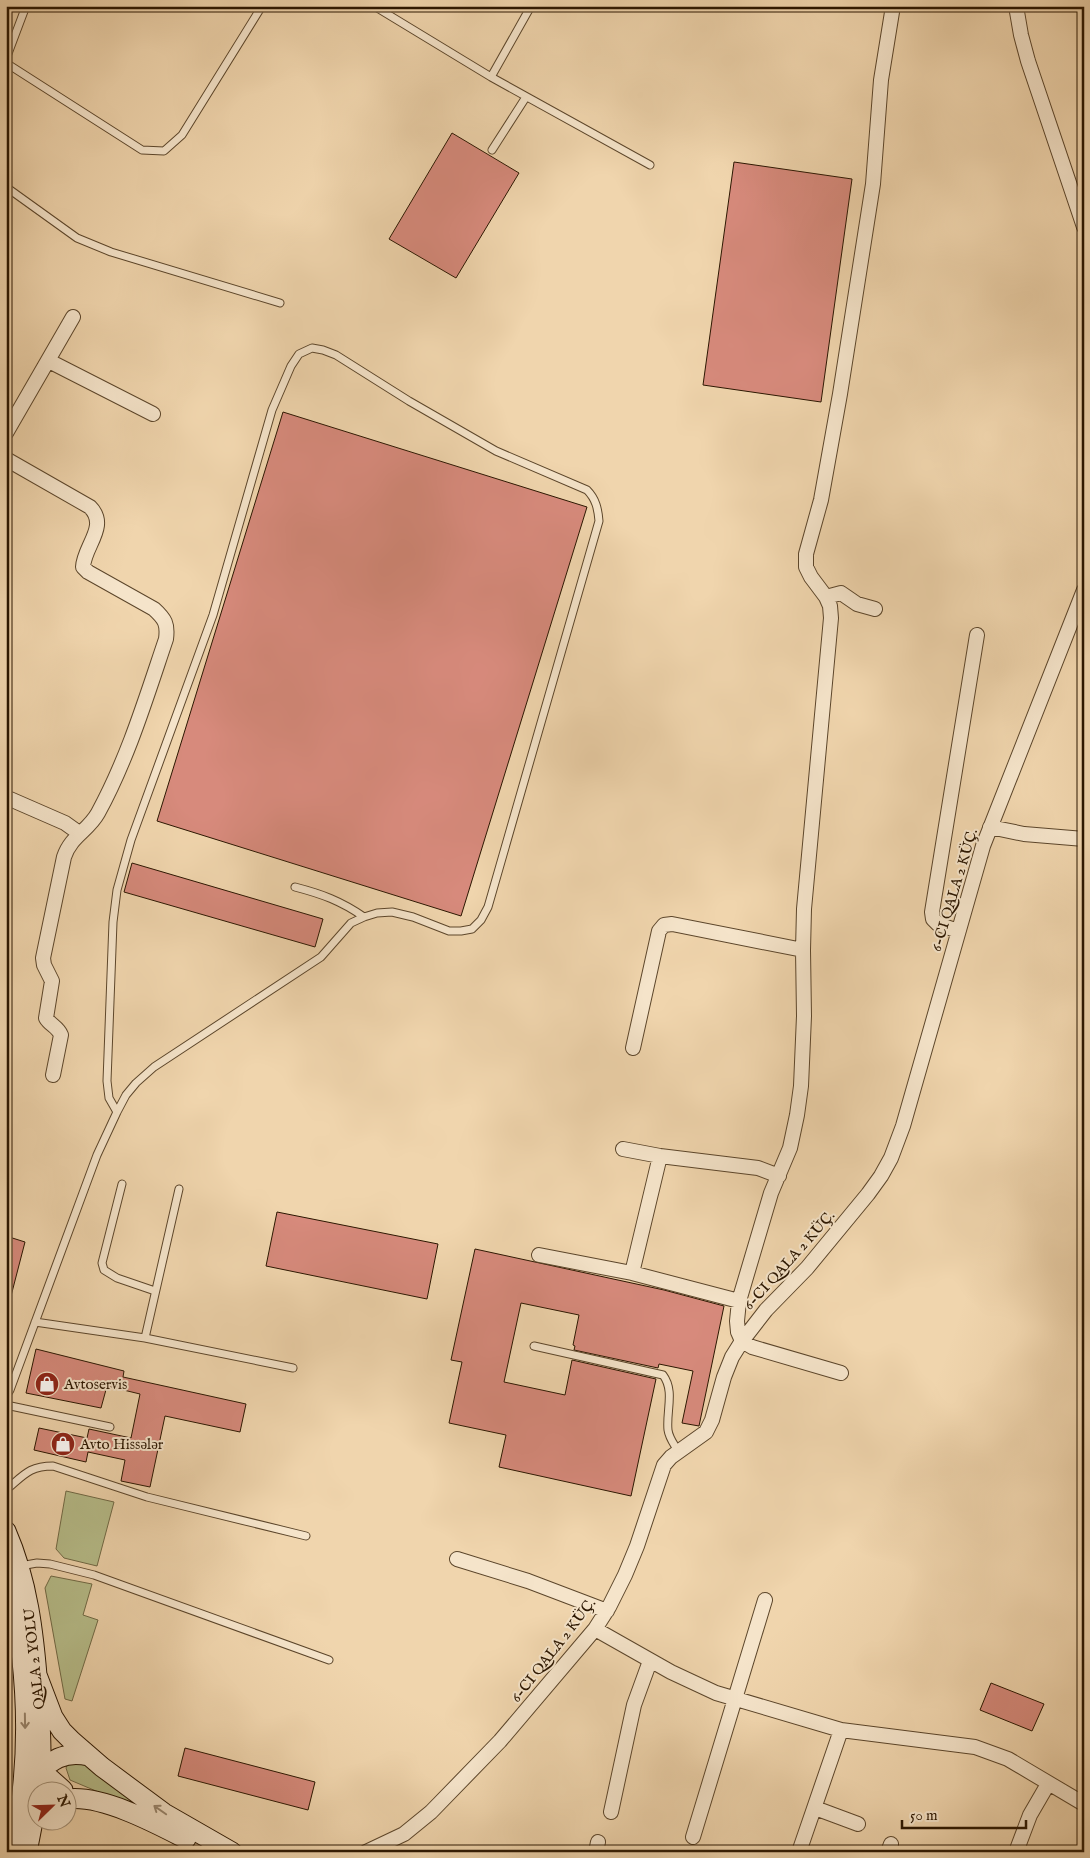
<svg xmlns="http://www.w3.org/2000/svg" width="1090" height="1858" font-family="'IM FELL English',serif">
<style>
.green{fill:#b7be8b;stroke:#716a46}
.building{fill:#d78a7c;stroke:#2b1600}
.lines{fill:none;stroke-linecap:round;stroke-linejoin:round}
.service-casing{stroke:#5c462b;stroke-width:9}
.minor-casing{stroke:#5c462b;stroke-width:16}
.secondary-casing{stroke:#2b1600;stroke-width:21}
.service{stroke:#f5e4ca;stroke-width:7}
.minor{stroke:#f5e4ca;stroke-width:14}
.secondary{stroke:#f5e4ca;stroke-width:19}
.rail-casing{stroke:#2b1600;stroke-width:5.5}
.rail{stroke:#f5e4ca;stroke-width:4;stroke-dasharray:11;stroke-linecap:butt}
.oneway{stroke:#9a876f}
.labels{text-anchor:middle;stroke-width:4;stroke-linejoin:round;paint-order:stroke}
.street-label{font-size:15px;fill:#2b1600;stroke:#f5e4ca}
.poi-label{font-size:15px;fill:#2b1600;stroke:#f5e4ca;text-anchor:start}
</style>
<rect width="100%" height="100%" fill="#f0d5ad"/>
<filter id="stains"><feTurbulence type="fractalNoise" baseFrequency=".004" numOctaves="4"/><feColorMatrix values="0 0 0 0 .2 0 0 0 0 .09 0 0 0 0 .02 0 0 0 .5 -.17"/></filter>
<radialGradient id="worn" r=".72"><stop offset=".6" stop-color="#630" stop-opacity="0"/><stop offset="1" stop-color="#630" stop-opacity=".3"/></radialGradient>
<path class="green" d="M 66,1491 L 114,1502 L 97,1566 L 64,1558 L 56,1549 Z
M 51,1576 L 92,1584 L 83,1615 L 98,1620 L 72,1701 L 65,1699 L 45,1588 Z
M 68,1763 L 82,1763 L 160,1818 L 70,1780 L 66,1768 Z"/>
<path class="building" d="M 452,133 L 519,173 L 456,278 L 389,239 Z
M 734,162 L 852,179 L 821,402 L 703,385 Z
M 283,412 L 587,507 L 461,916 L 157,821 Z
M 132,863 L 323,919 L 315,947 L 124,892 Z
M 277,1212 L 438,1244 L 427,1299 L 266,1266 Z
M 6,1236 L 25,1242 L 11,1296 L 6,1295 Z
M 475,1249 L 664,1290 L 724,1306 L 699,1426 L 682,1423 L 693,1371 L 659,1364 L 658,1368 L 574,1350 L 575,1346 L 573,1345 L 579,1315 L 521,1303 L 504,1382 L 565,1395 L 572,1360 L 656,1379 L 631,1496 L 499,1467 L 506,1435 L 449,1423 L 462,1362 L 451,1360 Z
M 36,1349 L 124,1371 L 123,1377 L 246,1404 L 240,1432 L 165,1416 L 150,1487 L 121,1481 L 125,1460 L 88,1452 L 86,1462 L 34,1450 L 39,1428 L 87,1438 L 89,1429 L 131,1438 L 140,1394 L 107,1386 L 101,1408 L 26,1393 Z
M 991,1683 L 1044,1704 L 1032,1731 L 980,1710 Z
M 185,1748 L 315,1782 L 308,1810 L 178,1776 Z"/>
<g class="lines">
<g class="service-casing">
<path id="service" d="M 374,6 L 491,77 L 650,165
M 6,59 L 26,6
M 6,63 L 142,150 L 164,151 L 182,135 L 262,6
M 491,77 L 531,6
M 492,150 L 526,97
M 6,187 L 77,238 L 111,252 L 280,303
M 295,887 C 322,894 341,901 364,917
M 122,1184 L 102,1263 L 104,1270 L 117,1278 L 155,1291
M 35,1322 L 145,1338 L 179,1189
M 145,1338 L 293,1368
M 534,1346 L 663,1375 C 675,1391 666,1411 668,1430 C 669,1438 674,1444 678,1451
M 6,1396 L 10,1390 L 97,1155 L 117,1112 L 126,1095 L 136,1083 L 154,1067 L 321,957 L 351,923 L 364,917 L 377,913 L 392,912 L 413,917 L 449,931 L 461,931 L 472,929 L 481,920 L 488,907 L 599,521 C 598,509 596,499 587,490 L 496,451 L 409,401 L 336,355 L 323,350 L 312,348 L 299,354 L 291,366 L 272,410 L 213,615 L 131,840 L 117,890 L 113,922 L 107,1081 L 109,1098 L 117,1112
M 6,1405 L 110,1427
M 6,1490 C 24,1475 29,1466 53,1466 L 147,1497 L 306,1536
M 20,1566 L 37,1563 L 50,1564 L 94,1575 L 329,1660"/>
</g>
<g class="minor-casing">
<path id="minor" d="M 1016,6 L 1021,35 L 1028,61 L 1084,227
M 49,361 L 153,414
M 6,433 L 73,317
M 6,459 L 90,507 C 109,526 84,546 83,567 L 88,572 L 154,609 C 165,619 168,624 166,639 C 146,698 128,758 98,813 C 88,831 71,836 64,857 L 43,958 L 44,965 L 52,981 L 46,1018 C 50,1025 58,1027 61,1035 L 53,1075
M 826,597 L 841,593 L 857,604 L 875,609
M 6,799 L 10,799 L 65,823 L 79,833
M 990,827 L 1024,834 L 1084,839
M 958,931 L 938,924 L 933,919 L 932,912 L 977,635
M 633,1048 L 659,931 L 664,925 L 672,924 L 803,950
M 623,1149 L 660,1156 L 758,1168 L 779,1176
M 539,1255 L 632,1273 L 739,1301
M 632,1273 L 660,1156
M 841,1373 L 752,1347 L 742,1341 L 738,1332 L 737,1321 L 739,1301 L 771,1193 L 790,1148 L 797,1115 L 801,1086 L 804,1016 L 803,950 L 804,909 L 831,618 L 830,606 L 826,597 L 811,577 L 806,567 L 806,554 L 821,500 L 840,394 L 873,184 L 881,80 L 893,6
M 457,1559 L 528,1581 L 607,1611
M 595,1629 L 671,1672 L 716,1693 L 841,1730 L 975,1747 L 1008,1759 L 1084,1804
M 815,1808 L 858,1824
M 611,1812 L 634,1705 L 650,1661
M 693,1837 L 765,1600
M 366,1852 L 404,1834 L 431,1812 L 500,1741 L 595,1629 L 609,1607 L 625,1575 L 637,1546 L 664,1465 L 671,1457 L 706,1432 L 712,1420 L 724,1377 L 732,1357 L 742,1341 L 766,1310 L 807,1268 L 868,1194 L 881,1176 L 891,1158 L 903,1126 L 983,846 L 1084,590
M 596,1852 L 598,1842
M 799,1852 L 841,1730
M 888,1852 L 891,1844
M 1016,1852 L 1030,1815 L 1048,1784"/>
</g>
<g class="secondary-casing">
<path id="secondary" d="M 6,1531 C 28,1581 34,1634 38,1688 C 40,1722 43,1757 39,1790
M 6,1569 C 28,1661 33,1759 12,1852
M 37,1675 L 53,1717 L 62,1731 L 72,1741 L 102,1767 L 164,1813 L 232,1852
M 35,1765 L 63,1790
M 33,1777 C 51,1761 63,1750 89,1756
M 68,1799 C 102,1795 155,1823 186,1839
M 27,1852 L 38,1796"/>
</g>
<use href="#service" class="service"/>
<use href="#minor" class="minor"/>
<use href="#secondary" class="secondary"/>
<g class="rail-casing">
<path id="rail" d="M 6,1849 L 13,1852"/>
</g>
<use href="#rail" class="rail"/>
</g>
<defs><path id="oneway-shaft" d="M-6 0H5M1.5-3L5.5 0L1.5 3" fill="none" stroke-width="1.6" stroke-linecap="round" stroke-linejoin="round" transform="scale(1.25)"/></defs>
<g class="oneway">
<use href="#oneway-shaft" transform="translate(25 1721) rotate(89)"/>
<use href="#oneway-shaft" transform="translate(160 1810) rotate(-145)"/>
</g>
<defs>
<g id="shop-disc" transform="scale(1.25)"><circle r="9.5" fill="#8f2418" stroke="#f5e4ca"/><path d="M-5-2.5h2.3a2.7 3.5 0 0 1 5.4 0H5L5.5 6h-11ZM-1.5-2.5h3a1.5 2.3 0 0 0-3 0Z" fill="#fff"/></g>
</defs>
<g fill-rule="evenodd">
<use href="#shop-disc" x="47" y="1384"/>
<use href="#shop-disc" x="63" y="1444"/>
</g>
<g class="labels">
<g class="street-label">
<text transform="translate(954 890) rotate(-73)" y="5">6-CI QALA 2 KÜÇ.</text>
<text transform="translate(789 1260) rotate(-48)" y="5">6-CI QALA 2 KÜÇ.</text>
<text transform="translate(553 1650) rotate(-52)" y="5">6-CI QALA 2 KÜÇ.</text>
<text transform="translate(34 1659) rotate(-96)" y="5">QALA 2 YOLU</text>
</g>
<g class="poi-label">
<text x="64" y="1389">Avtoservis</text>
<text x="80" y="1449">Avto Hissələr</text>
</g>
</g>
<rect width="1090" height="1858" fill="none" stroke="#f0d5ad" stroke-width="25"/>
<rect x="8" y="8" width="1075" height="1843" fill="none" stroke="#2b1600" stroke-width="2.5"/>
<rect x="12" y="12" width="1065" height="1833" fill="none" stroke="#2b1600"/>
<g transform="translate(52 1806) rotate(67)"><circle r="24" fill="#f5e4ca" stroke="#a49279"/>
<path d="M0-4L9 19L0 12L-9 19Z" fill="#8f2418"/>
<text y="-8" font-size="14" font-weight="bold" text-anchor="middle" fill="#2b1600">N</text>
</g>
<path d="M902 1820v8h124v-8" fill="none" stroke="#2b1600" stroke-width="2.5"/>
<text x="910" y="1820" font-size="15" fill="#2b1600" stroke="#f5e4ca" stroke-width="4" paint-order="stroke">50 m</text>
<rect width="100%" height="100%" filter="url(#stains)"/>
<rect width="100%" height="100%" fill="url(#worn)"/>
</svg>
